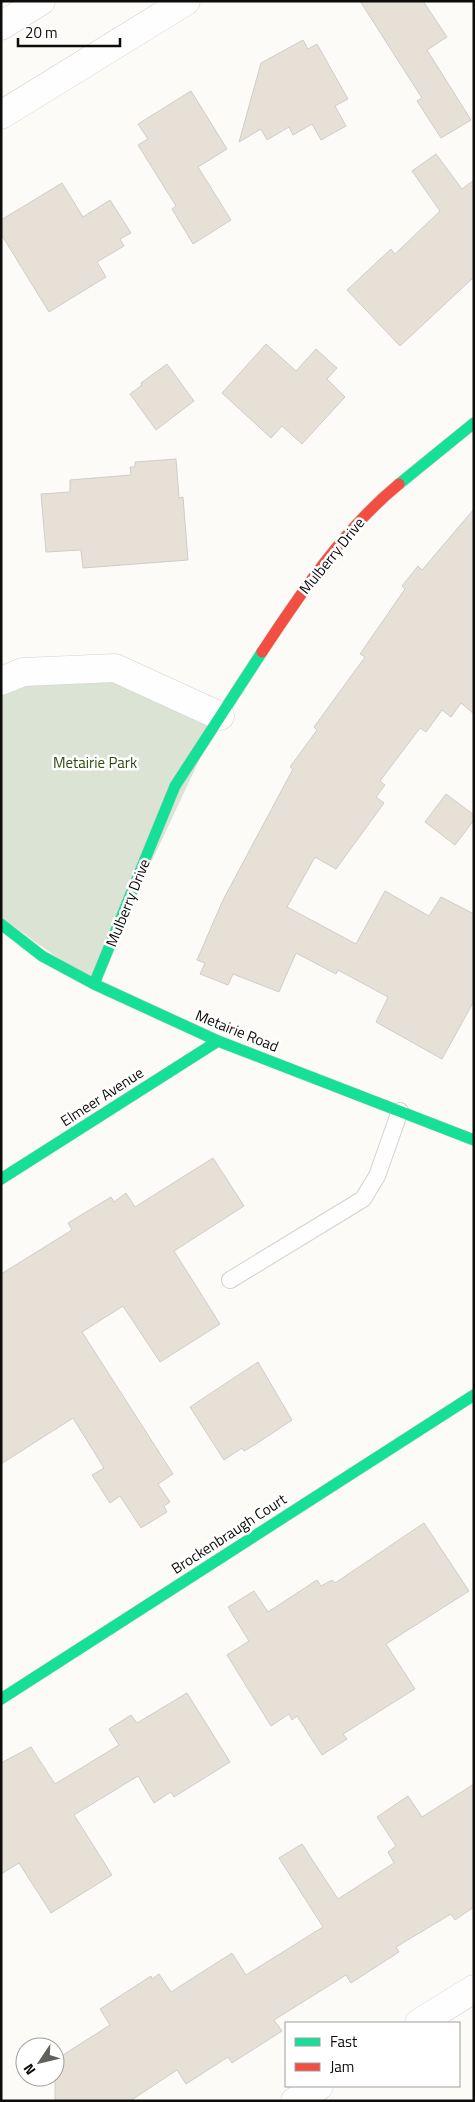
<svg xmlns="http://www.w3.org/2000/svg" width="475" height="2102" font-family="'Titillium Web',sans-serif">
<style>
.green{fill:#dbe3d4}
.building{fill:#e7e0d7;stroke:#cfccca}
.lines{fill:none;stroke-linecap:round;stroke-linejoin:round}
.lane-casing{stroke:#d4d1cf;stroke-width:18}
.street-casing{stroke:#d4d1cf;stroke-width:29}
.fast-casing{stroke:#d4d1cf;stroke-width:12}
.jam-casing{stroke:#d4d1cf;stroke-width:12}
.lane{stroke:#fffefe;stroke-width:16}
.street{stroke:#fffefe;stroke-width:28}
.fast{stroke:#16e098;stroke-width:11}
.jam{stroke:#f24e42;stroke-width:11}
.labels{text-anchor:middle;stroke-width:5;stroke-linejoin:round;paint-order:stroke}
.street-label{font-size:15px;fill:#0e0c0a;stroke:#fff}
.park-label{font-size:15px;fill:#2e4b11;stroke:#fff}
</style>
<rect width="100%" height="100%" fill="#fdfbf8"/>
<path class="green" d="M 115,668 L 220,716 L 94,984 L 1,917 L 1,683 Z"/>
<path class="building" d="M 360,1 L 423,1 L 447,37 L 427,50 L 471,120 L 441,138 L 417,101 L 422,98 Z
M 303,40 L 308,49 L 317,44 L 348,99 L 335,106 L 346,126 L 321,140 L 312,124 L 293,135 L 289,127 L 267,140 L 261,129 L 239,142 L 261,63 Z
M 191,91 L 227,149 L 198,167 L 231,220 L 193,244 L 172,209 L 176,206 L 138,145 L 148,139 L 138,124 Z
M 436,154 L 462,189 L 474,180 L 474,277 L 400,346 L 347,290 L 391,249 L 395,254 L 440,211 L 412,171 Z
M 62,183 L 83,217 L 110,200 L 131,233 L 120,239 L 124,246 L 97,262 L 106,277 L 49,312 L 1,234 L 1,220 Z
M 266,344 L 296,371 L 316,349 L 337,368 L 327,379 L 345,397 L 302,444 L 282,426 L 271,438 L 222,393 Z
M 167,364 L 194,401 L 156,430 L 130,394 L 142,385 L 141,383 Z
M 176,459 L 179,498 L 183,497 L 188,560 L 83,568 L 81,550 L 46,552 L 41,494 L 70,492 L 70,480 L 131,475 L 130,467 L 135,467 L 135,462 Z
M 474,509 L 474,714 L 461,703 L 451,717 L 442,710 L 426,732 L 420,728 L 380,781 L 385,785 L 376,797 L 384,803 L 336,869 L 315,857 L 287,907 L 356,944 L 385,891 L 429,916 L 441,897 L 474,914 L 474,1001 L 442,1059 L 376,1022 L 388,997 L 338,970 L 336,974 L 296,953 L 279,992 L 233,974 L 228,985 L 200,974 L 205,963 L 197,960 L 223,900 L 293,769 L 290,767 L 317,730 L 314,727 L 365,657 L 360,654 L 405,589 L 402,586 L 418,566 L 422,570 Z
M 446,794 L 474,815 L 474,820 L 455,845 L 425,822 Z
M 213,1158 L 244,1206 L 174,1251 L 220,1324 L 160,1362 L 123,1306 L 82,1332 L 173,1474 L 158,1484 L 170,1502 L 164,1506 L 167,1512 L 141,1528 L 120,1496 L 110,1503 L 92,1475 L 104,1468 L 73,1418 L 1,1464 L 1,1274 L 72,1230 L 68,1223 L 111,1197 L 114,1202 L 126,1193 L 135,1207 Z
M 258,1362 L 292,1420 L 256,1444 L 244,1451 L 242,1448 L 224,1460 L 190,1407 Z
M 424,1523 L 469,1591 L 386,1644 L 415,1689 L 343,1734 L 347,1739 L 322,1755 L 297,1716 L 292,1720 L 289,1714 L 271,1726 L 227,1655 L 249,1641 L 228,1607 L 254,1591 L 268,1612 L 317,1580 L 321,1586 L 332,1580 L 335,1583 Z
M 187,1693 L 230,1762 L 174,1797 L 171,1792 L 154,1803 L 138,1776 L 74,1815 L 112,1875 L 51,1913 L 19,1863 L 1,1874 L 1,1763 L 31,1747 L 55,1784 L 119,1745 L 109,1729 L 131,1715 L 137,1723 Z
M 474,1784 L 474,1907 L 455,1920 L 451,1914 L 396,1947 L 399,1952 L 351,1983 L 346,1975 L 274,2020 L 282,2031 L 232,2063 L 228,2057 L 186,2084 L 177,2070 L 130,2101 L 55,2101 L 55,2060 L 110,2025 L 100,2009 L 151,1976 L 152,1979 L 159,1974 L 171,1992 L 232,1953 L 246,1975 L 323,1927 L 279,1858 L 302,1844 L 338,1899 L 394,1863 L 388,1852 L 396,1846 L 377,1817 L 408,1796 L 422,1817 Z"/>
<g class="lines">
<g class="lane-casing">
<path id="lane" d="M 230,1280 L 363,1199 L 377,1176 L 400,1111"/>
</g>
<g class="street-casing">
<path id="street" d="M 1,26 L 41,1
M 1,115 L 186,1
M 1,681 L 23,672 L 115,668 L 220,716
M 419,2023 L 474,1989
M 295,2101 L 319,2086"/>
</g>
<g class="fast-casing">
<path id="fast" d="M 399,484 L 474,423
M 1,924 L 42,956 L 94,984 L 218,1041 L 474,1140
M 94,984 L 175,786 L 262,652
M 1,1179 L 218,1041
M 1,1699 L 474,1395"/>
</g>
<g class="jam-casing">
<path id="jam" d="M 262,652 C 301,593 343,530 399,484"/>
</g>
<use href="#lane" class="lane"/>
<use href="#street" class="street"/>
<use href="#fast" class="fast"/>
<use href="#jam" class="jam"/>
</g>
<g class="labels">
<g class="street-label">
<text transform="translate(332 556) rotate(-51)" y="5">Mulberry Drive</text>
<text transform="translate(128 903) rotate(-68)" y="5">Mulberry Drive</text>
<text transform="translate(237 1031) rotate(22)" y="5">Metairie Road</text>
<text transform="translate(102 1097) rotate(-33)" y="5">Elmeer Avenue</text>
<text transform="translate(229 1534) rotate(-33)" y="5">Brockenbraugh Court</text>
</g>
<g class="park-label">
<text x="95" y="768">Metairie Park</text>
</g>
</g>
<rect width="475" height="2102" fill="none" stroke="#0e0c0a" stroke-width="5"/>
<rect x="285" y="2022" width="175" height="65" fill="#ffffff" stroke="#9f9e9d"/>
<rect x="295" y="2038" width="25" height="8" fill="#16e098" stroke="#9f9e9d"/>
<text x="330" y="2047" font-size="15" fill="#0e0c0a">Fast</text>
<rect x="295" y="2063" width="25" height="8" fill="#f24e42" stroke="#9f9e9d"/>
<text x="330" y="2072" font-size="15" fill="#0e0c0a">Jam</text>
<g transform="translate(40 2062) rotate(235)"><circle r="24" fill="#ffffff" stroke="#9f9e9d"/>
<path d="M0-4L9 19L0 12L-9 19Z" fill="#62605d"/>
<text y="-8" font-size="14" font-weight="bold" text-anchor="middle" fill="#0e0c0a">N</text>
</g>
<path d="M18 38v8h102v-8" fill="none" stroke="#0e0c0a" stroke-width="2.5"/>
<text x="25" y="38" font-size="15" fill="#0e0c0a" stroke="#ffffff" stroke-width="4" paint-order="stroke">20 m</text>
</svg>
